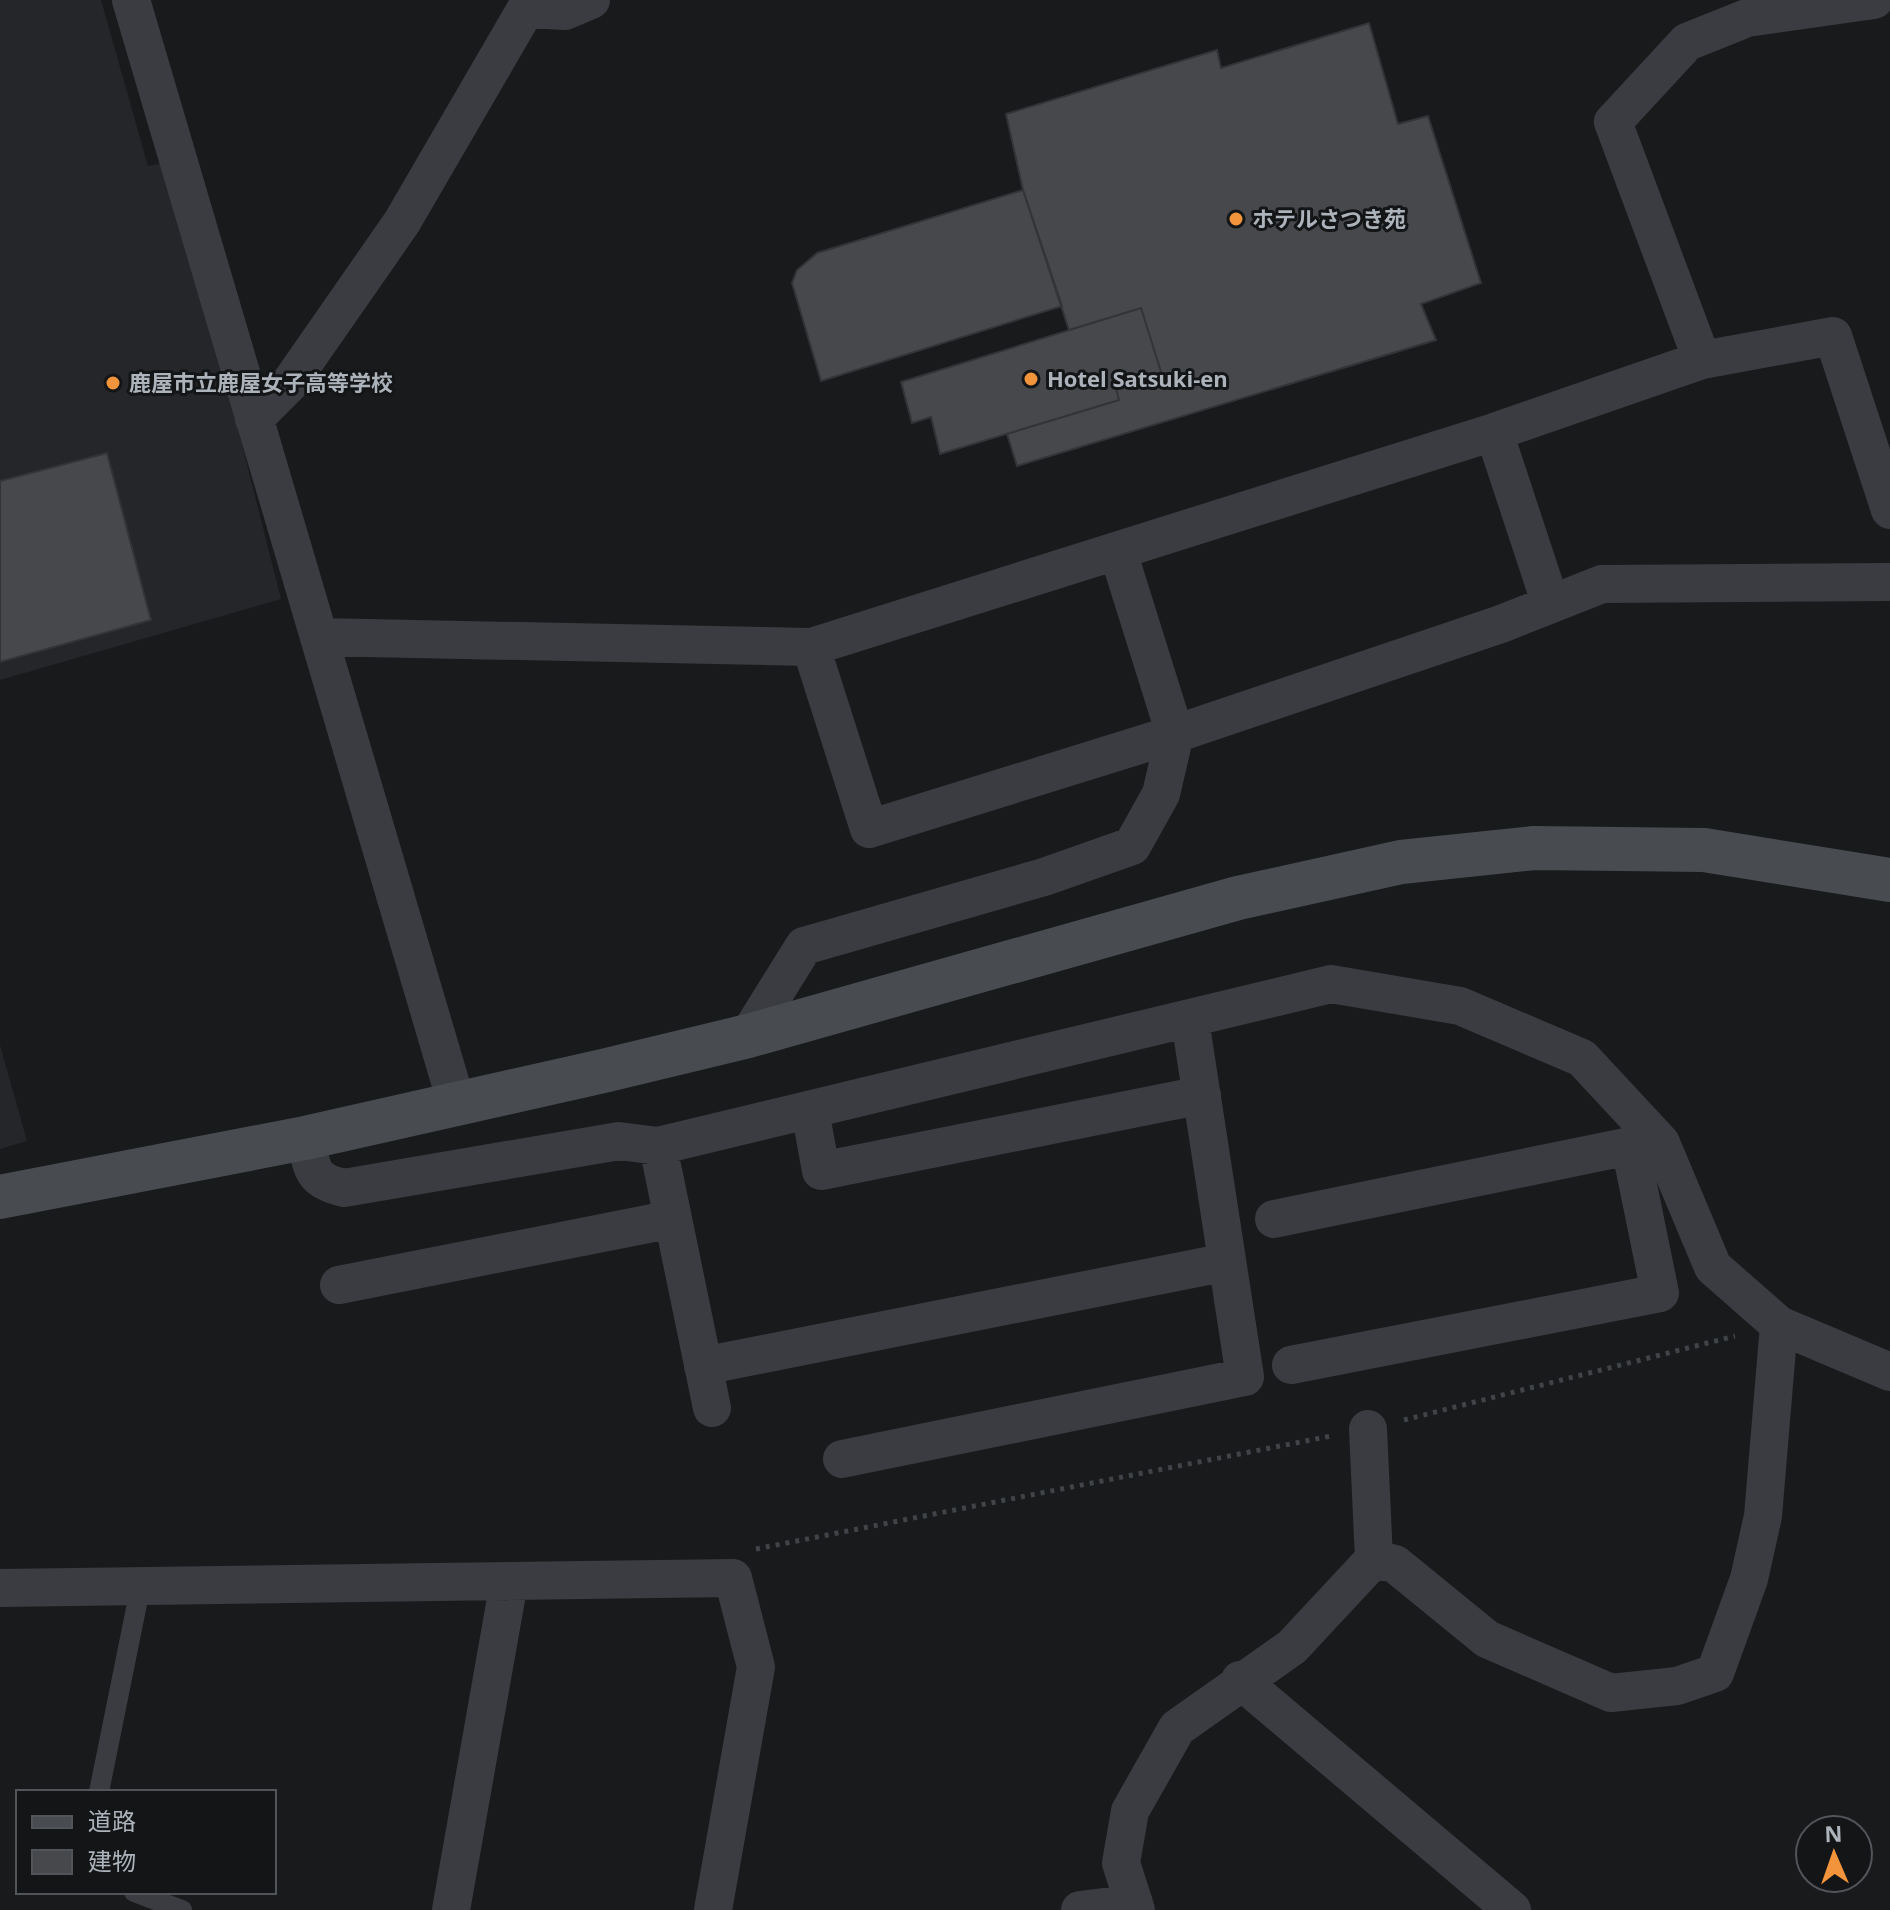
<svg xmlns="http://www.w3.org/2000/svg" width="1890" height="1910" font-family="'Open Sans','Noto Sans JP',sans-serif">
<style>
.built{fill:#252629}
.building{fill:#46484c;stroke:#333438;stroke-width:2}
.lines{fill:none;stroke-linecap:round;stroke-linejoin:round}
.path{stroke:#404448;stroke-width:5;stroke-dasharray:4 6;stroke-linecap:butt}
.lane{stroke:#3a3c41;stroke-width:20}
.street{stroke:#3a3c41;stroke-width:38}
.secondary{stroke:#484c51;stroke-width:44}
.poi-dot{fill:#f2943b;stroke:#141517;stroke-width:3}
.labels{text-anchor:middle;stroke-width:6;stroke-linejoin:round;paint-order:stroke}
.poi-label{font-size:22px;font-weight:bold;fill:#acb3bb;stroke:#141517;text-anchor:start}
</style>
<rect width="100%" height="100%" fill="#191a1c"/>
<path class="built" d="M 0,0 L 101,0 L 148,166 L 171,162 L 281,599 L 0,680 Z
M 0,1045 L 27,1141 L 0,1149 Z"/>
<path class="building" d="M 1369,23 L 1398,124 L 1428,116 L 1481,283 L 1421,304 L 1436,340 L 1017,466 L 1007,434 L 1119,400 L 1116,388 L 1162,375 L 1141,308 L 1069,330 L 1023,190 L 1006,114 L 1217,50 L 1221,68 Z
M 1023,190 L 1062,306 L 821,381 L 792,283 L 797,270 L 817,253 Z
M 1141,308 L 1162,375 L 1116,388 L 1119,400 L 940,454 L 931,417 L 912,423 L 901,382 Z
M 107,453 L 151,620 L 0,662 L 0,481 Z"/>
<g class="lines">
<path class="path" d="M 1404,1420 L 1735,1336
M 756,1549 L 1331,1436"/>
<path class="lane" d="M 99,1792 L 141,1584
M 134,1892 L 182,1910"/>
<path class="street" d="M 131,0 L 457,1105
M 526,9 L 565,11 L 591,0
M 1702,360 L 1833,336 L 1890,510
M 254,419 L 290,383 L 402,222 L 531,0
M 1494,432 L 1550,602
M 319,637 L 811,647 L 1494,432 L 1702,360 L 1613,122 L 1687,42 L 1747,18 L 1874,0
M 811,647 L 869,829 L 1175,734 L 1501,624 L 1602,584 L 1890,582
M 748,1036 L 804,946 L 1044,877 L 1132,846 L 1161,794 L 1175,734 L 1118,552
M 810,1110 L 821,1171 L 1202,1095
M 305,1138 C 313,1169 310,1180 344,1188 L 619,1141 L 658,1146 L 1331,984 L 1460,1006 L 1582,1058 L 1661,1143 L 1713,1267 L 1779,1325 L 1890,1372
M 658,1146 L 712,1408
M 1274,1219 L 1630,1146 L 1649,1130
M 339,1285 L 673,1219
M 1291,1365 L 1660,1293 L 1630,1146
M 703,1366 L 1227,1262
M 842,1459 L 1245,1377 L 1190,1020
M 1374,1559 L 1395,1564 L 1487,1639 L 1611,1693 L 1677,1686 L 1715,1673 L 1749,1579 L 1763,1516 L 1779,1325
M 0,1588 L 733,1578 L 756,1667 L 713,1910
M 1240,1680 L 1512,1910
M 451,1910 L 509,1582
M 1080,1910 L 1134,1903
M 1136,1910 L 1121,1863 L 1130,1811 L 1177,1728 L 1292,1647 L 1374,1559 L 1368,1429"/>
<path class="secondary" d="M 0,1197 L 305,1138 L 603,1071 L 748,1036 L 1238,898 L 1401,862 L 1534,848 L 1704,850 L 1890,880"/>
</g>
<g class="poi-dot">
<circle cx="1236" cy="219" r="8"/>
<circle cx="1031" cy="379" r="8"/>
<circle cx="113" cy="383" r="8"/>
</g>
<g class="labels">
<g class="poi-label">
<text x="1252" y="227">ホテルさつき苑</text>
<text x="1047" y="387">Hotel Satsuki-en</text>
<text x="129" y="391">鹿屋市立鹿屋女子高等学校</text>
</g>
</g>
<rect x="16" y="1790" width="260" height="104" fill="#141517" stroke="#515459" stroke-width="2"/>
<rect x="32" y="1816" width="40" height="12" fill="#484c51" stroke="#515459" stroke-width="2"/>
<text x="88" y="1830" font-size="24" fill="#acb3bb">道路</text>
<rect x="32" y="1850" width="40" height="24" fill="#46484c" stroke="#515459" stroke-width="2"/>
<text x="88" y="1870" font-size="24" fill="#acb3bb">建物</text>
<g transform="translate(1834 1854) rotate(358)"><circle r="38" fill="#141517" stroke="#515459" stroke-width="2"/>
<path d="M0-6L14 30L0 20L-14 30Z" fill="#f2943b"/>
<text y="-12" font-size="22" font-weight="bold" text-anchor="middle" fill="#acb3bb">N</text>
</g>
</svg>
